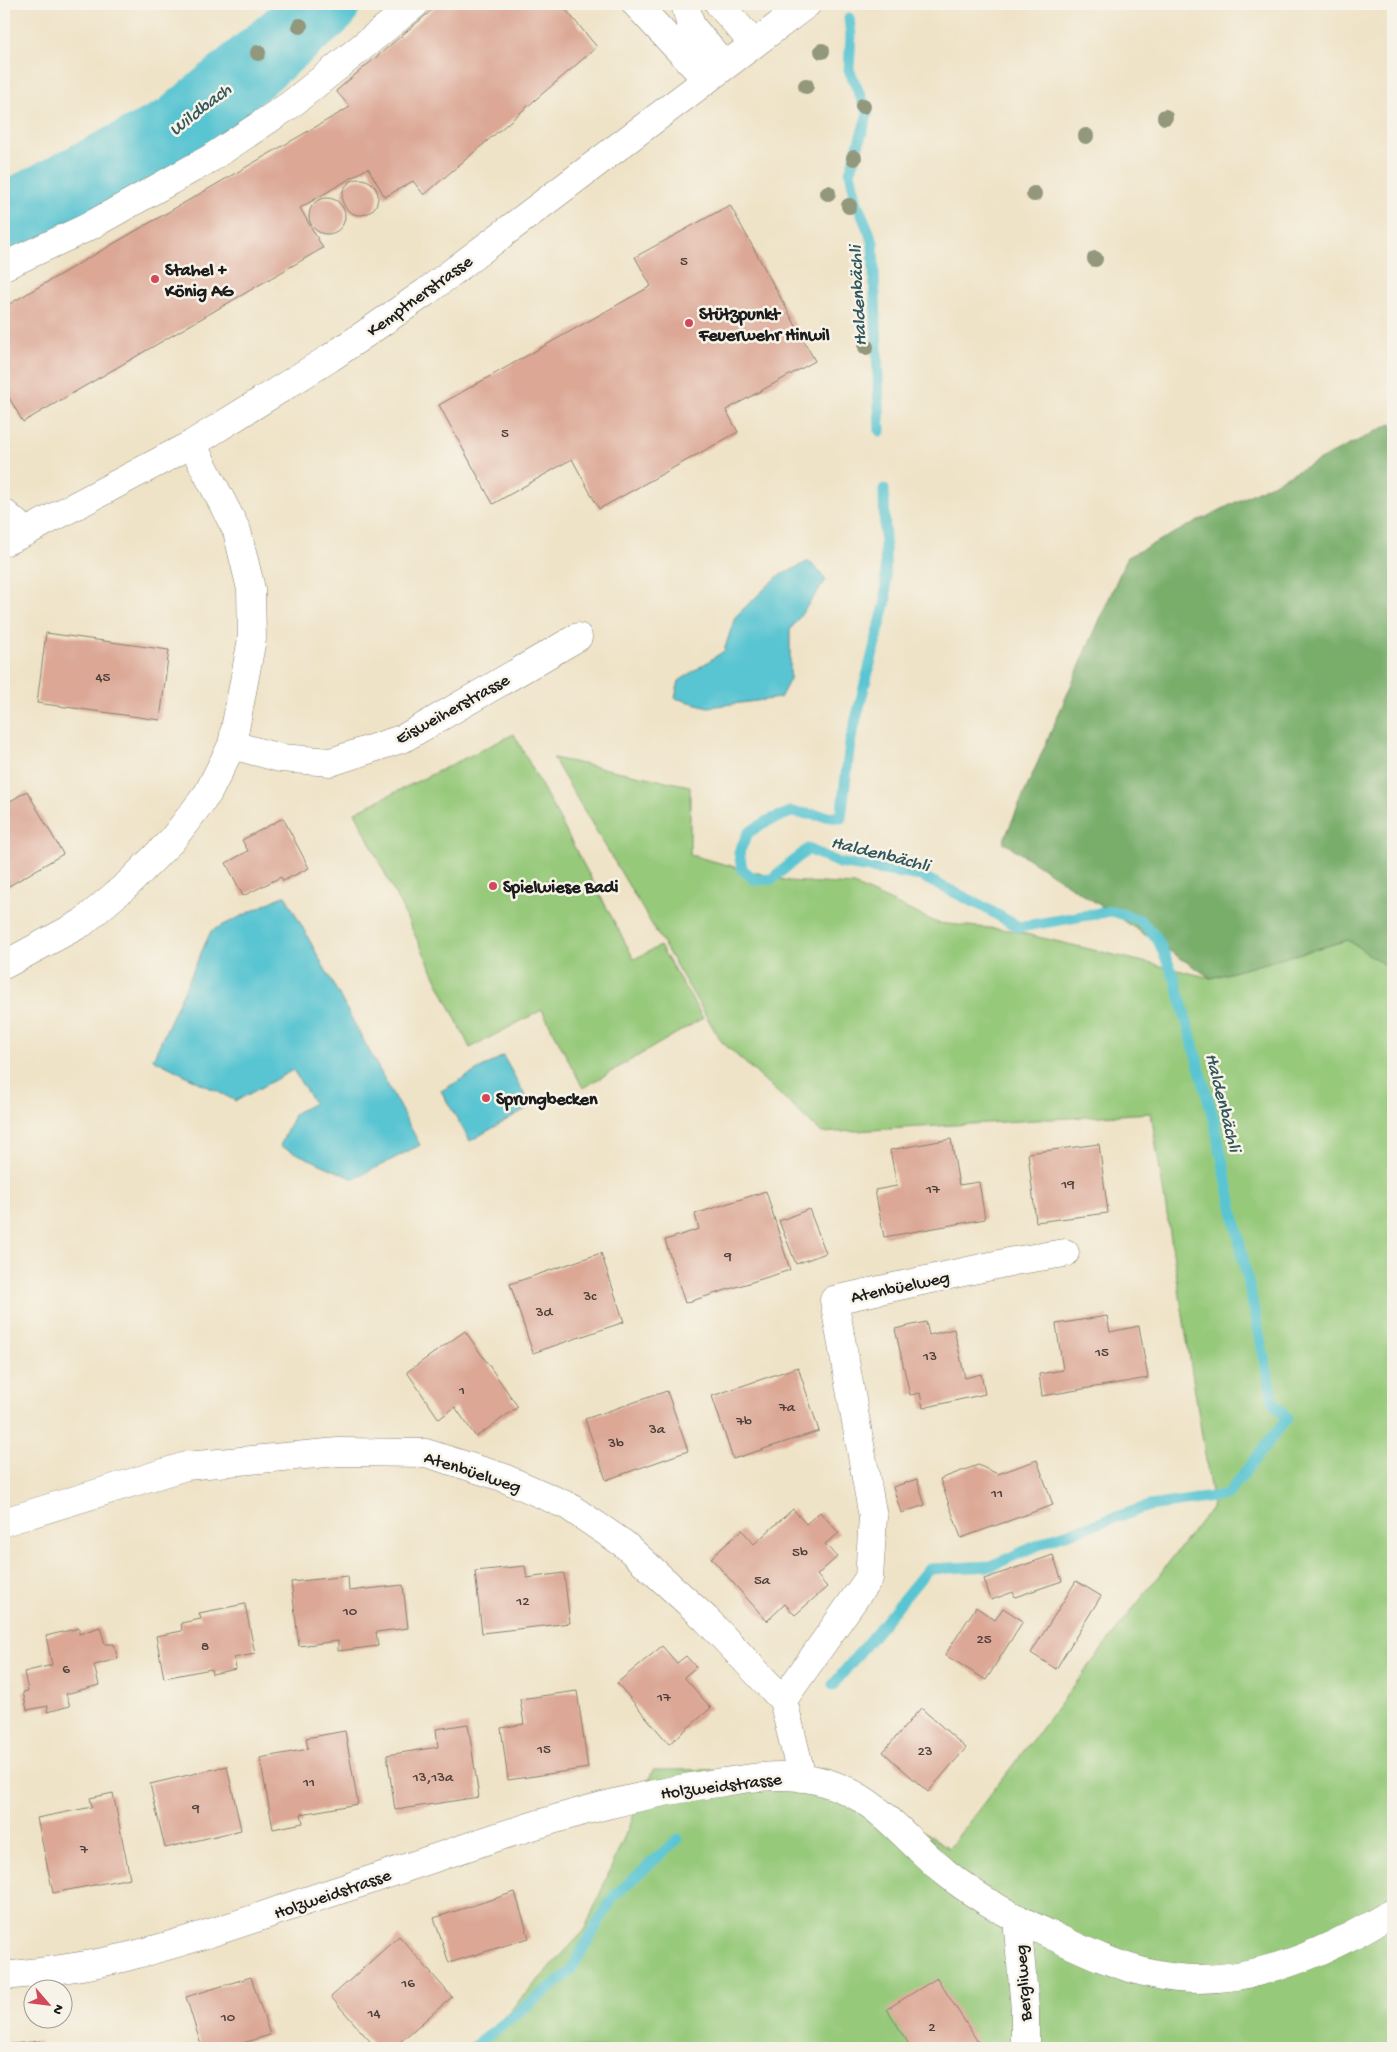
<svg xmlns="http://www.w3.org/2000/svg" width="1397" height="2052" font-family="'Gochi Hand',sans-serif">
<style>
.green{fill:#96c97a;stroke:#59724b}
.forest{fill:#78ad6a;stroke:#4a6443}
.water{fill:#5ac5d2;stroke:#3b7077}
.lines{fill:none;stroke-linecap:round;stroke-linejoin:round}
.stream{stroke:#5ac5d2;stroke-width:11}
.river{stroke:#5ac5d2;stroke-width:68}
.building{fill:#dca795}
.minor-casing{stroke:#868072;stroke-width:29}
.minor{stroke:#fff;stroke-width:28}
.tree{fill:#93977b}
.poi-dot{fill:#d1495b;stroke:#f7f3e8;stroke-width:2}
.labels{text-anchor:middle;stroke-width:5;stroke-linejoin:round;paint-order:stroke}
.number-label{font-size:15px;fill:#4c3f3a}
.poi-label{font-size:18px;font-weight:bold;fill:#1c1c1c;stroke:#f7f3e8;text-anchor:start}
.street-label{font-size:18px;fill:#1c1c1c;stroke:#f7f3e8}
.water-label{font-size:19px;font-style:italic;fill:#32575c;stroke:#f7f3e8}
</style>
<rect width="100%" height="100%" fill="#f7f3e8"/>
<filter id="ink" filterUnits="userSpaceOnUse"><feTurbulence type="fractalNoise" baseFrequency=".02" numOctaves="2"/><feDisplacementMap in="SourceGraphic" scale="10" xChannelSelector="R" yChannelSelector="G"/><feConvolveMatrix kernelMatrix="1 2 1 2 8 2 1 2 1" color-interpolation-filters="sRGB"/></filter>
<filter id="wash" filterUnits="userSpaceOnUse"><feTurbulence type="fractalNoise" baseFrequency=".0096" numOctaves="4" result="noise"/><feDisplacementMap in="SourceGraphic" scale="20" xChannelSelector="R" yChannelSelector="G"/><feGaussianBlur stdDeviation="1.12" result="paint"/><feColorMatrix in="noise" values="0 0 0 0 0 0 0 0 0 0 0 0 0 0 0 0 0 1.4 0 .05"/><feComposite in="paint" operator="in"/></filter>
<g filter="url(#wash)">
<rect width="100%" height="100%" fill="#efe3c7"/>
<path class="green" d="M 514,734 L 634,959 L 660,946 L 703,1018 L 583,1088 L 542,1010 L 470,1048 L 355,812 Z
M 553,758 L 690,786 L 690,855 L 788,881 L 854,885 L 938,923 L 1009,930 L 1211,978 L 1348,940 L 1393,971 L 1393,2048 L 475,2048 L 584,1931 L 653,1770 L 826,1769 L 949,1848 L 1213,1505 L 1151,1113 L 822,1133 L 721,1041 Z"/>
<path class="forest" d="M 1393,423 L 1393,971 L 1348,940 L 1211,978 L 1003,842 L 1127,557 Z"/>
<path class="water" d="M 809,561 L 826,580 L 790,630 L 790,679 L 780,698 L 708,707 L 675,698 L 679,681 L 724,651 L 735,617 L 777,577 Z
M 285,895 L 420,1145 L 354,1179 L 280,1146 L 295,1113 L 314,1103 L 293,1070 L 236,1101 L 153,1059 L 211,931 Z
M 503,1056 L 531,1106 L 470,1141 L 441,1091 Z"/>
<g class="lines">
<path class="stream" d="M 849,18 L 851,35 L 849,70 L 868,113 L 850,172 L 857,203 L 873,242 L 880,431
M 833,1685 L 928,1569 L 991,1566 L 1054,1538 L 1149,1506 L 1227,1495 L 1287,1418 L 1274,1404 L 1214,1121 L 1175,979 L 1157,938 L 1140,920 L 1112,911 L 1019,927 L 980,905 L 921,876 L 839,863 L 808,849 L 772,879 L 755,880 L 742,869 L 739,852 L 748,833 L 765,822 L 791,812 L 841,818 L 850,743 L 886,601 L 884,489
M 472,2048 L 569,1973 L 613,1897 L 678,1839"/>
<path class="river" d="M 4,218 L 178,129 L 326,4"/>
</g>
<g id="blocks">
<path class="building" d="M 439,4 L 561,4 L 597,47 L 424,195 L 413,181 L 385,197 L 368,168 L 300,208 L 323,248 L 23,422 L 4,389 L 4,307 L 350,107 L 336,91 Z
M342 197a18 18 0 1 1 36 0a18 18 0 1 1-36 0Z
M309 216a18 18 0 1 1 36 0a18 18 0 1 1-36 0Z
M 730,205 L 815,361 L 726,410 L 738,432 L 599,509 L 572,459 L 493,504 L 439,405 L 651,286 L 635,257 Z
M 46,633 L 169,650 L 160,720 L 37,703 Z
M 27,791 L 63,854 L 4,889 L 4,805 Z
M 283,818 L 309,868 L 283,881 L 281,877 L 243,896 L 226,863 L 248,851 L 242,840 Z
M 951,1139 L 959,1185 L 979,1182 L 985,1219 L 884,1237 L 875,1190 L 897,1186 L 890,1150 Z
M 1099,1144 L 1108,1213 L 1036,1222 L 1028,1153 Z
M 766,1191 L 790,1270 L 685,1303 L 665,1240 L 699,1229 L 695,1214 Z
M 809,1209 L 826,1253 L 796,1264 L 779,1221 Z
M 601,1253 L 624,1322 L 533,1353 L 510,1284 Z
M 1107,1316 L 1110,1332 L 1139,1326 L 1148,1378 L 1042,1396 L 1039,1374 L 1063,1370 L 1056,1324 Z
M 926,1322 L 929,1335 L 954,1329 L 965,1378 L 981,1374 L 985,1394 L 923,1408 L 920,1393 L 910,1395 L 895,1329 Z
M 465,1331 L 518,1407 L 476,1437 L 455,1407 L 439,1419 L 407,1372 Z
M 798,1367 L 819,1431 L 733,1459 L 712,1396 Z
M 667,1391 L 688,1451 L 606,1480 L 585,1419 Z
M 1037,1460 L 1053,1505 L 961,1538 L 940,1479 L 978,1465 L 998,1474 Z
M 917,1479 L 925,1505 L 901,1513 L 893,1487 Z
M 793,1509 L 806,1524 L 820,1512 L 839,1533 L 825,1544 L 837,1557 L 817,1575 L 827,1587 L 795,1615 L 785,1604 L 767,1621 L 711,1558 L 742,1530 L 754,1544 Z
M 1053,1555 L 1062,1581 L 1015,1597 L 1013,1592 L 991,1600 L 984,1579 Z
M 525,1566 L 527,1578 L 564,1573 L 570,1623 L 482,1633 L 475,1571 Z
M 348,1576 L 349,1591 L 403,1585 L 408,1628 L 376,1632 L 378,1646 L 338,1651 L 338,1641 L 299,1646 L 291,1582 Z
M 1076,1581 L 1101,1596 L 1056,1669 L 1031,1653 Z
M 245,1604 L 255,1654 L 234,1658 L 236,1669 L 212,1674 L 211,1669 L 164,1678 L 156,1636 L 182,1631 L 181,1623 L 201,1619 L 199,1613 Z
M 976,1607 L 995,1620 L 1003,1608 L 1023,1621 L 986,1680 L 945,1655 Z
M 100,1627 L 105,1644 L 114,1644 L 118,1659 L 94,1665 L 99,1685 L 66,1694 L 70,1706 L 47,1712 L 48,1706 L 27,1710 L 23,1692 L 28,1691 L 24,1672 L 52,1665 L 46,1636 L 79,1628 L 79,1634 Z
M 662,1646 L 677,1663 L 686,1656 L 696,1667 L 684,1677 L 711,1708 L 669,1744 L 617,1683 Z
M 577,1691 L 588,1768 L 508,1780 L 501,1728 L 524,1724 L 520,1699 Z
M 921,1708 L 966,1748 L 928,1792 L 883,1752 Z
M 468,1724 L 479,1797 L 395,1810 L 387,1755 L 438,1747 L 436,1729 Z
M 345,1731 L 358,1804 L 301,1814 L 303,1823 L 273,1829 L 260,1758 L 308,1749 L 306,1738 Z
M 227,1766 L 241,1830 L 165,1848 L 150,1784 Z
M 113,1793 L 130,1878 L 53,1893 L 37,1818 L 92,1807 L 90,1798 Z
M 4,1851 L 9,1867 L 4,1868 Z
M 515,1892 L 529,1938 L 449,1963 L 434,1918 Z
M 399,1936 L 452,1997 L 393,2048 L 376,2048 L 331,1997 Z
M 251,1977 L 270,2035 L 226,2048 L 202,2048 L 186,1997 Z
M 937,1978 L 978,2042 L 968,2048 L 907,2048 L 910,2046 L 887,2009 Z
M 40,2041 L 41,2048 L 4,2048 L 4,2045 Z"/>
</g>
</g>
<g filter="url(#ink)">
<use href="#blocks" fill-opacity="0" stroke="#868072" stroke-width="1"/>
<g class="lines">
<g class="minor-casing">
<path id="minor" d="M 636,4 L 706,79
M 685,4 L 691,26 L 725,66
M 719,4 L 754,44
M 4,266 L 86,228 L 211,158 L 290,105 L 415,4
M 4,513 L 26,532
M 4,542 L 26,532 L 192,444 L 330,358 L 426,292 L 807,4
M 232,745 L 280,758 L 331,762 L 404,738 L 578,637
M 4,965 L 82,923 L 128,884 L 172,840 L 208,793 L 232,745 L 252,639 L 251,589 L 237,531 L 192,444
M 4,1522 L 186,1466 L 338,1452 L 426,1453 L 502,1477 L 568,1506 L 624,1544 L 706,1619 L 783,1700 L 802,1778
M 783,1700 L 869,1578 L 873,1517 L 834,1300 L 1014,1261 L 1065,1253
M 1017,1918 L 1025,2009 L 1025,2048
M 4,1976 C 43,1972 83,1967 122,1958 C 180,1944 237,1925 294,1905 C 358,1884 421,1863 485,1841 C 564,1815 641,1793 724,1782 C 749,1778 774,1774 799,1777 C 871,1786 895,1831 946,1873 C 979,1900 1017,1919 1055,1937 C 1087,1952 1119,1967 1153,1974 C 1238,1993 1323,1955 1393,1912"/>
</g>
<use href="#minor" class="minor"/>
</g>
<g class="tree">
<circle cx="300" cy="26" r="8"/>
<circle cx="822" cy="51" r="8"/>
<circle cx="258" cy="53" r="8"/>
<circle cx="806" cy="86" r="8"/>
<circle cx="863" cy="106" r="8"/>
<circle cx="1165" cy="117" r="8"/>
<circle cx="1086" cy="136" r="8"/>
<circle cx="854" cy="158" r="8"/>
<circle cx="828" cy="193" r="8"/>
<circle cx="1034" cy="194" r="8"/>
<circle cx="849" cy="206" r="8"/>
<circle cx="1095" cy="259" r="8"/>
<circle cx="866" cy="347" r="8"/>
</g>
</g>
<g class="poi-dot">
<circle cx="155" cy="279" r="5"/>
<circle cx="689" cy="323" r="5"/>
<circle cx="493" cy="886" r="5"/>
<circle cx="486" cy="1098" r="5"/>
</g>
<g class="labels">
<g class="number-label">
<text x="684" y="265">5</text>
<text x="505" y="437">5</text>
<text x="103" y="681">45</text>
<text x="1068" y="1188">19</text>
<text x="933" y="1193">17</text>
<text x="728" y="1260">9</text>
<text x="590" y="1300">3c</text>
<text x="544" y="1316">3d</text>
<text x="1102" y="1356">15</text>
<text x="930" y="1360">13</text>
<text x="462" y="1394">1</text>
<text x="787" y="1411">7a</text>
<text x="744" y="1425">7b</text>
<text x="657" y="1433">3a</text>
<text x="616" y="1447">3b</text>
<text x="997" y="1497">11</text>
<text x="800" y="1556">5b</text>
<text x="762" y="1584">5a</text>
<text x="523" y="1605">12</text>
<text x="350" y="1615">10</text>
<text x="984" y="1643">25</text>
<text x="205" y="1650">8</text>
<text x="66" y="1673">6</text>
<text x="664" y="1701">17</text>
<text x="544" y="1753">15</text>
<text x="925" y="1755">23</text>
<text x="433" y="1781">13,13a</text>
<text x="309" y="1786">11</text>
<text x="196" y="1812">9</text>
<text x="84" y="1853">7</text>
<text x="408" y="1987">16</text>
<text x="374" y="2017">14</text>
<text x="228" y="2021">10</text>
<text x="932" y="2031">2</text>
</g>
<g class="poi-label">
<text x="165" y="275">Stahel +<tspan x="165" dy="21">König AG</tspan></text>
<text x="699" y="319">Stützpunkt<tspan x="699" dy="21">Feuerwehr Hinwil</tspan></text>
<text x="503" y="892">Spielwiese Badi</text>
<text x="496" y="1104">Sprungbecken</text>
</g>
<g class="street-label">
<text transform="translate(419 295) rotate(-36)" y="6">Kemptnerstrasse</text>
<text transform="translate(452 708) rotate(-29)" y="6">Eisweiherstrasse</text>
<text transform="translate(900 1286) rotate(-12)" y="6">Atenbüelweg</text>
<text transform="translate(473 1471) rotate(18)" y="6">Atenbüelweg</text>
<text transform="translate(721 1785) rotate(-7)" y="6">Holzweidstrasse</text>
<text transform="translate(332 1893) rotate(-19)" y="6">Holzweidstrasse</text>
<text transform="translate(1022 1983) rotate(-94)" y="6">Bergliweg</text>
</g>
<g class="water-label">
<text transform="translate(199 108) rotate(-38)" y="7">Wildbach</text>
<text transform="translate(856 296) rotate(-93)" y="7">Haldenbächli</text>
<text transform="translate(881 852) rotate(14)" y="7">Haldenbächli</text>
<text transform="translate(1225 1102) rotate(76)" y="7">Haldenbächli</text>
</g>
</g>
<rect width="1397" height="2052" fill="none" stroke="#f7f3e8" stroke-width="20"/>
<g transform="translate(48 2004) rotate(118)"><circle r="24" fill="#f7f3e8" stroke="#9f9d96"/>
<path d="M0-4L9 19L0 12L-9 19Z" fill="#d1495b"/>
<text y="-8" font-size="14" font-weight="bold" text-anchor="middle" fill="#1c1c1c">N</text>
</g>
</svg>
